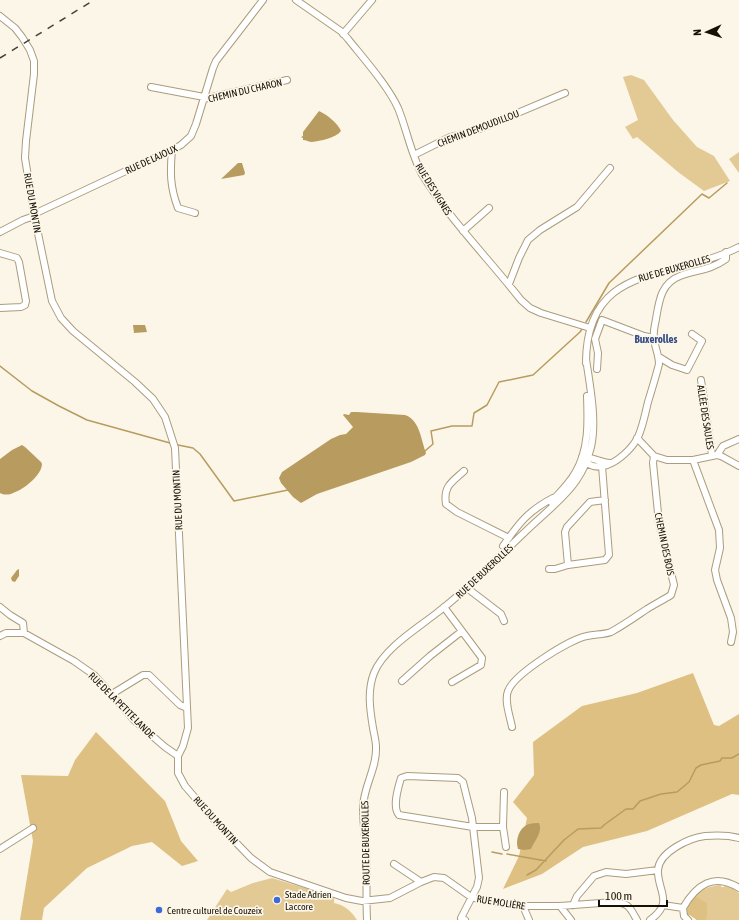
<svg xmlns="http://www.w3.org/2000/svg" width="739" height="920" font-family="'Asap Condensed',sans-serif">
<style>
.green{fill:#e3c994}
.forest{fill:#ddc082}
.water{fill:#b89c5f}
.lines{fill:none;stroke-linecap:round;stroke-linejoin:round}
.stream{stroke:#b89c5f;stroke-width:1.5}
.minor-casing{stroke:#ac9c7c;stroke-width:8}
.minor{stroke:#fff;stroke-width:6}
.rail{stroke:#484236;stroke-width:1.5;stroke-dasharray:7 7;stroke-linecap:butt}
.poi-dot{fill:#3e69da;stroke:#fcf6e8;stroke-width:1.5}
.labels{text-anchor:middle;stroke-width:3.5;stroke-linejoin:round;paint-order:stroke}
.street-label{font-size:10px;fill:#161005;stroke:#fcf6e8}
.poi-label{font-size:10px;fill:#161005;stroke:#fcf6e8;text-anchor:start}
.neighbourhood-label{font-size:11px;font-weight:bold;fill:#354d87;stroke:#fcf6e8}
</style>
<rect width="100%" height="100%" fill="#fcf6e8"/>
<path class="green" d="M 631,75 L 644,80 L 673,120 L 697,147 L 714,156 L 730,181 L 704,191 L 678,172 L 637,137 L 633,139 L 625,127 L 638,120 L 623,77 Z
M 739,152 L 739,173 L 729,159 Z
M 272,878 L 334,897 L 334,903 C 345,905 351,911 357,920 L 207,920 L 227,889 L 231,892 L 253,883 Z
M 721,885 L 721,887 L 724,887 L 725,885 L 732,888 L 739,893 L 739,920 L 697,920 L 690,915 L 687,915 C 685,896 705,886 721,885 Z"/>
<path class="forest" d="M 693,673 L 714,725 L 719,726 L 739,714 L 739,795 L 732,794 L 647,831 L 583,847 L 542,874 L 503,889 L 519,856 L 527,818 L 513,802 L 534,775 L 533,742 L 582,706 L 637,693 Z
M 96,732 L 165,801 L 181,841 L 198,861 L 182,866 L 152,842 L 132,846 L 87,868 L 44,908 L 42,920 L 20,920 L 33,841 L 21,775 L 68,776 L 75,760 Z
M 695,896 L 707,903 L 707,914 L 706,920 L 697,920 L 690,915 L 687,915 L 688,905 Z"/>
<path class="water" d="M 319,111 C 326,114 338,123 341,131 C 336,138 320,141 312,142 C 309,142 306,140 303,140 L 303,138 L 301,137 L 303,136 L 303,132 Z
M 238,163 L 242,163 L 245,173 L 244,175 L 221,179 Z
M 133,325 L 145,325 L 147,332 L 134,333 Z
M 351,412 L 357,412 L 405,415 C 420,420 421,440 426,453 L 425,455 L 411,462 L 317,494 L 301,503 L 293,497 L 281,483 L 279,478 L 282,472 L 331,439 L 340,435 L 346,434 L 353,427 L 343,415 L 344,414 L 349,415 Z
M 22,445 L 25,447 L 41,462 L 42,464 C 42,475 23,490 13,493 C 9,495 4,495 0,493 L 0,459 L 12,450 Z
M 19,569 L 19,576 L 15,582 L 12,581 L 11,578 L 17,570 Z
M 539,823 C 543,832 535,840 531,849 L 524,850 L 518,849 C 515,841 519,827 529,824 C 532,823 536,823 539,823 Z"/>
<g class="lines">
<path class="stream" d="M 586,322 L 609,283 L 702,194 L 709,198 L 727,183
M 0,366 L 32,391 L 59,406 L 87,420 L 170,443
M 178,445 L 193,448 L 200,454 L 234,501 L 288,490
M 423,451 L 425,451 L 433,444 L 431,431 L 452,426 L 472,426 L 474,413 L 487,405 L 499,382 L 533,375 L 580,332 L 582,329
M 492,852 L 502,854
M 507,854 L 546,861
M 527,875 L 536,870 L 564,840 L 578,829 L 601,828 L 604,825 L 626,809 L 633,809 L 640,801 L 661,794 L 677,792 L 689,782 L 696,768 L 701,765 L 720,761 L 722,758 L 732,758 L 739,754"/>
<g class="minor-casing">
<path id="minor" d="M 296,0 L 342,32 L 348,39 C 364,59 388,86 398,108 C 407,130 411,155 423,176 C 451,221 488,258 521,300 L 530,308 L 541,313 L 590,328
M 0,16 L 15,28 L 22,37 L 30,50 L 34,61 L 34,74 L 26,141 L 25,158 L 34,214 L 52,301 L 61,318 L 73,331 L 135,382 L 153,399 L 165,417 L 175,448 L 188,728 L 183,746 L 178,756 L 178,773 L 185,786 L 216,822 L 251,858 L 270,872 L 346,898 L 362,901 L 390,898 L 421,882 L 434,877 L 444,878 L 471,897 L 481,900 L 523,906 L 560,906 L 614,902 C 629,903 630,908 637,920
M 343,34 L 372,0
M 151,87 L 204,97
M 203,99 L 287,80
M 172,150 C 170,172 170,187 178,208 L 195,213
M 414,155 L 450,137 L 477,130 L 565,93
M 34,214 L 128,170 L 172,150 L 181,145 L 191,136 L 196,124 L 213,68 L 216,61 L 263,0
M 463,231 L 489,208
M 0,232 L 23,220 L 34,216
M 0,253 L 17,258 L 19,262 L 26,301 L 25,305 L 21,307 L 0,308
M 509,284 L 519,258 L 528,240 L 540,230 L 577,207 L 610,168
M 659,357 L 672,365 L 687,370 L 702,341 L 692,334
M 586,363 C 586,260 674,281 739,247
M 597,369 L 598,353 L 595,339 L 602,320 L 644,336 L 654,338
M 701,380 L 712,455
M 637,438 L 654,456 L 667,460 L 693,460 L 717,455 L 721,456 L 739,466
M 717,455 L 723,446 L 739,439
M 693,460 L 719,530 L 720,548 L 715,570 L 717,580 L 731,618 L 733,632 L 731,642
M 610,463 C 600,462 592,457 582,457 C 587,465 594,468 603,466 C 616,464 632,449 638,437 C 643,426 645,414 648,402 C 652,389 656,376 659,364 C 659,354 654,346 654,337 C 653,331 655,325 656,319 C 659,301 661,283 680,276 C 698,269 709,271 726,259 L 726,252
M 602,466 L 609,555 L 605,560 L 568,565 L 565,532 L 567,527 L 590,502 L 605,500
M 464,471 C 452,482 443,486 446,504 L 457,512 L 509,538
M 551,502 C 559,493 569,484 575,473 C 589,450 588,422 587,396
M 503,546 C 519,523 528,511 553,498
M 549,569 L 555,569 L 568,565
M 467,588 L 501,614 L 504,621
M 0,607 L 10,615 L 23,623 L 24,633
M 444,607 L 482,658 L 481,665 L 452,682
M 0,636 L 6,633 L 24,633 L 74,661 L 94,675 L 135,721 L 165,747 L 178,756
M 402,681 L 430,656 L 462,631
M 112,694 L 143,675 L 149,675 L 180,705 L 187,708
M 512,727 C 510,716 504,701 508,691 C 514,674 570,639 587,636 C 595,634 603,635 611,632 C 624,625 635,617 647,609 C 655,604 663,600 671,595 L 674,585 L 659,523 L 653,463 L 654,456
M 504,792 L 503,827 L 506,847
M 0,849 L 33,828
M 394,864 L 421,882
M 573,905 L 577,896 L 594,876 L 606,872 L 626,874 L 658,870
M 663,905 L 683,908 C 696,885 714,872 739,888
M 523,906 L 529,920
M 560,906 L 571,920
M 683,908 L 684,916 L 688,920
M 367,920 C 366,897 367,874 366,851 C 365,837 363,822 363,808 C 363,787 377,769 376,747 C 376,741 374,734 373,728 C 370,710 367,691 374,673 C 384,648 418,628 438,612 C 470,588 496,559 525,532 C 542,515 563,500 576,481 C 583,471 588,459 591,447 C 597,421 590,386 586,359
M 465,920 L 461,918 L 477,887 L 479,878 L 472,818 L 463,782 L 458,778 L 407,776 L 401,778 C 398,788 392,807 399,815 L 473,827 L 503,827
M 650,920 C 675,902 657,891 658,870 C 659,852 689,838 705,836 C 716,835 728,835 739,838"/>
</g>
<use href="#minor" class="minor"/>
<path class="rail" d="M 0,58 L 94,0"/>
</g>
<g class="poi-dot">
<circle cx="277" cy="900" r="4"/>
<circle cx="159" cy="910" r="4"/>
</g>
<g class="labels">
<g class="street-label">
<text transform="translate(245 90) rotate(-13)" y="4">CHEMIN DU CHARON</text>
<text transform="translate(478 128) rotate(-21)" y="4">CHEMIN DEMOUDILLOU</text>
<text transform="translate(151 159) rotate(-25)" y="4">RUE DE LAJOUX</text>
<text transform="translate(434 189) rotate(58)" y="4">RUE DES VIGNES</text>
<text transform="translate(33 203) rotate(80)" y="4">RUE DU MONTIN</text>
<text transform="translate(674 268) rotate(-16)" y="4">RUE DE BUXEROLLES</text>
<text transform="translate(706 417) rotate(81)" y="4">ALLÉE DES SAULES</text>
<text transform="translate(177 500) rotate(-93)" y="4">RUE DU MONTIN</text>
<text transform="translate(665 544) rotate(78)" y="4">CHEMIN DES BOIS</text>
<text transform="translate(484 571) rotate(-43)" y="4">RUE DE BUXEROLLES</text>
<text transform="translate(122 705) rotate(45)" y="4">RUE DE LA PETITE LANDE</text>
<text transform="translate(216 820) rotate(48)" y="4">RUE DU MONTIN</text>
<text transform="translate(365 843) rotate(-91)" y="4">ROUTE DE BUXEROLLES</text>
<text transform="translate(501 902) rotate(9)" y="4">RUE MOLIÈRE</text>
</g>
<g class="poi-label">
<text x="285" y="898">Stade Adrien<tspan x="285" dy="12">Laccore</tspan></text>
<text x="167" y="914">Centre culturel de Couzeix</text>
</g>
<g class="neighbourhood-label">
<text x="656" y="343">Buxerolles</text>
</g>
</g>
<g transform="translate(707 32) rotate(267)" stroke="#fcf6e8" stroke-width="3" paint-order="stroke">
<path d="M0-3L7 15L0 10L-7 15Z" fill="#161005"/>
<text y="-6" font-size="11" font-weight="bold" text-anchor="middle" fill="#161005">N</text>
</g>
<path d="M599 900v6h68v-6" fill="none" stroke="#161005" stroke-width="2"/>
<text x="605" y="900" font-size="12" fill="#161005" stroke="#fcf6e8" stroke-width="3" paint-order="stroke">100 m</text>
</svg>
